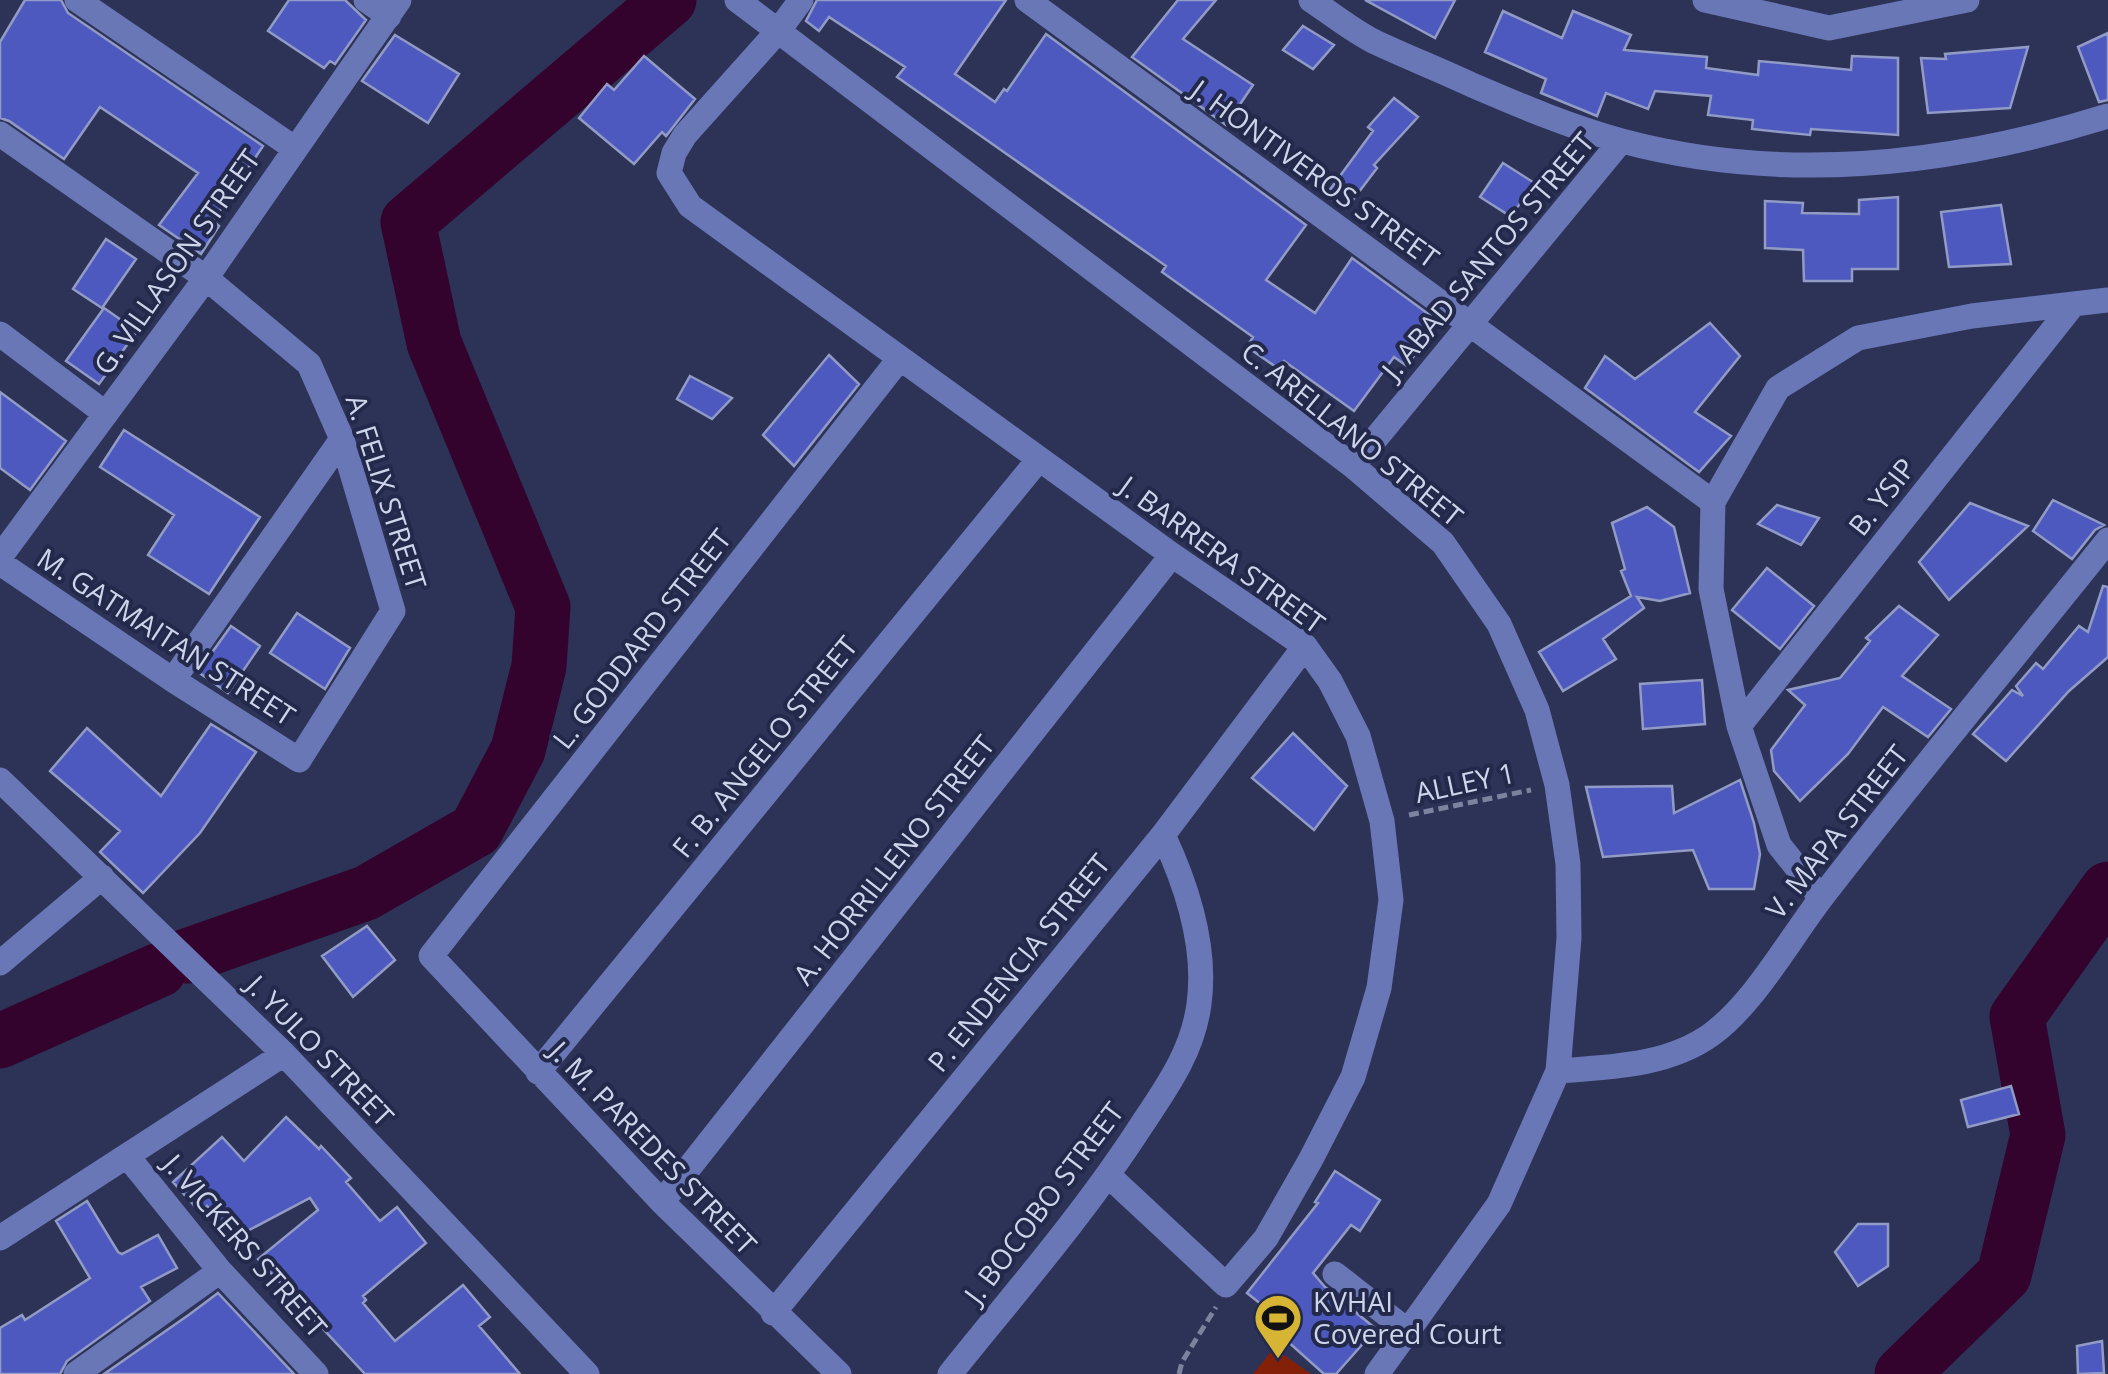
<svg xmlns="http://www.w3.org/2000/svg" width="2108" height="1374" font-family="'Open Sans',sans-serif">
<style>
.green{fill:#852008}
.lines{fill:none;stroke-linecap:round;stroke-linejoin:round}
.river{stroke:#33032d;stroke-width:55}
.building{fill:#4d59be;stroke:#919bc5;stroke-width:2.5}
.path{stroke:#7c839f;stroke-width:5;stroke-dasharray:10 5;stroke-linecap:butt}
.minor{stroke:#6a77b6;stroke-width:25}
.labels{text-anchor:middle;stroke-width:8;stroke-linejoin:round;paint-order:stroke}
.street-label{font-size:28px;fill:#ced4ea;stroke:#22294b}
.poi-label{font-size:28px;fill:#ced4ea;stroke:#22294b;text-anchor:start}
</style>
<rect width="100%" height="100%" fill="#2c3356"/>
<path class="green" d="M 1274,1348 L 1311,1374 L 1253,1374 Z"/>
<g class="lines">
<path class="river" d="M 187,956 L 366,893 L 476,830 L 518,750 L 539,666 L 543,607 L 434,343 L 408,222 L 669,0
M 0,1041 L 159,970
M 1902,1374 L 2004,1275 L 2038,1135 L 2017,1017 L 2108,889"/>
</g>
<path class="building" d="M 25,0 L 61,0 L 68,13 L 263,146 L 213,221 L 219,226 L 201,254 L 159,225 L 198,173 L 155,144 L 100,107 L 64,159 L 9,121 L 0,118 L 0,42 Z
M 289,0 L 345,0 L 366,20 L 335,64 L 330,61 L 324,68 L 268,31 Z
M 817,0 L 1006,0 L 955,74 L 995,102 L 1004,89 L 1007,91 L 1046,34 L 1306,225 L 1266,280 L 1315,313 L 1352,258 L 1438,321 L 1407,366 L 1394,357 L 1354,411 L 1284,361 L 1279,369 L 1247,347 L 1253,337 L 1162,272 L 1166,266 L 897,77 L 905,67 L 829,17 L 819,31 L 806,21 Z
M 1178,0 L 1216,0 L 1183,39 L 1253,85 L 1226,125 L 1132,57 Z
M 1365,0 L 1455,0 L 1435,38 Z
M 1503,11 L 1562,38 L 1573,11 L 1631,35 L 1624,50 L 1707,57 L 1706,68 L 1758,75 L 1759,61 L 1851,70 L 1852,56 L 1898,58 L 1898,135 L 1811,129 L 1810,135 L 1752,129 L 1753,120 L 1708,115 L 1711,96 L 1655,91 L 1648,109 L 1606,93 L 1597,116 L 1541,93 L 1546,79 L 1485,52 Z
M 1303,26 L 1334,45 L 1313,69 L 1283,50 Z
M 2108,33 L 2108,100 L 2099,102 L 2078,47 Z
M 395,35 L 459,74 L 428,123 L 362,81 Z
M 2028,47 L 2010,108 L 1928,113 L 1921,58 L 1946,59 L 1945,54 Z
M 644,56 L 695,99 L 666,136 L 662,132 L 634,164 L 579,118 L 607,84 L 614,90 Z
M 1394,98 L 1418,117 L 1374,165 L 1377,168 L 1346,209 L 1326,195 L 1373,131 L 1368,127 Z
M 1503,163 L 1536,184 L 1510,216 L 1480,197 Z
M 1898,197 L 1898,269 L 1852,269 L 1852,281 L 1804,281 L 1803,250 L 1765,248 L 1765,201 L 1803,203 L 1802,213 L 1859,214 L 1859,200 Z
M 2001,205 L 2011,264 L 1949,267 L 1941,212 Z
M 106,239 L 136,259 L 102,308 L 73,289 Z
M 104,308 L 137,331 L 99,384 L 66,361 Z
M 1710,323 L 1740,356 L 1695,412 L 1731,436 L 1699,472 L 1585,388 L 1605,356 L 1635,379 Z
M 829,355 L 859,384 L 794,466 L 763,435 Z
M 690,376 L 732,398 L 712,419 L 677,399 Z
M 0,392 L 66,441 L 30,490 L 0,468 Z
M 124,430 L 260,517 L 209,594 L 148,555 L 174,515 L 100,467 Z
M 2053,500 L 2104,525 L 2095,530 L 2072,559 L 2033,531 Z
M 1970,503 L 2028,526 L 1949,600 L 1919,562 Z
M 1777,505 L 1819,518 L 1801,545 L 1758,524 Z
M 1647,507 L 1674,527 L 1690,593 L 1660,601 L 1637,597 L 1644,608 L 1603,639 L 1616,659 L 1563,691 L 1539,652 L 1631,596 L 1621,571 L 1625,569 L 1612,523 Z
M 1767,568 L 1814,606 L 1780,649 L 1732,610 Z
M 2103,586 L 2108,587 L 2108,657 L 2069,691 L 2006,761 L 1973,734 L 2012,690 L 2023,696 L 2016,686 L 2036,663 L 2043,669 L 2079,626 L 2088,632 Z
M 1899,606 L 1938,635 L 1902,676 L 1951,709 L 1928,737 L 1883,707 L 1848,754 L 1800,801 L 1774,771 L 1771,750 L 1805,705 L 1788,690 L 1840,678 L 1870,641 L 1866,638 Z
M 297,613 L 350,648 L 325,689 L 270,653 Z
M 231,626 L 260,646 L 228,693 L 198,672 Z
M 1702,680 L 1705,724 L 1643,729 L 1640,684 Z
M 211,724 L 256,752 L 200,833 L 143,893 L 100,852 L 120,831 L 50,771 L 87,728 L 161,796 Z
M 1293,733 L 1347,786 L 1314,830 L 1252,778 Z
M 1740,780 L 1754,823 L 1760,854 L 1754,889 L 1709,889 L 1693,850 L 1603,857 L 1586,787 L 1672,786 L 1674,813 Z
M 367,926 L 395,960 L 353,997 L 322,956 Z
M 2011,1086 L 2019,1114 L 1968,1127 L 1961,1100 Z
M 286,1117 L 319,1149 L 321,1146 L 351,1178 L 346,1182 L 380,1221 L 397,1207 L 426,1243 L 363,1296 L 366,1300 L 363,1303 L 395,1341 L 463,1285 L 490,1317 L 479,1326 L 520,1374 L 365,1374 L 258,1259 L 318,1210 L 310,1198 L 236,1237 L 207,1206 L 200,1212 L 173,1182 L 222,1137 L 244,1161 Z
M 1335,1171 L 1380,1200 L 1360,1231 L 1351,1225 L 1313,1273 L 1325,1287 L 1376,1329 L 1336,1374 L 1324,1374 L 1286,1340 L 1295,1331 L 1247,1293 L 1318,1203 L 1315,1202 Z
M 87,1201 L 118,1252 L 122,1254 L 158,1235 L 177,1268 L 141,1287 L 150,1301 L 67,1361 L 60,1374 L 0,1374 L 0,1328 L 22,1315 L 25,1320 L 90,1278 L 56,1221 Z
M 1858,1224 L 1888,1224 L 1888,1266 L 1858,1286 L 1835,1252 Z
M 218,1293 L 294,1374 L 104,1374 L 190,1314 Z
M 2102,1341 L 2104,1373 L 2078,1374 L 2077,1346 Z"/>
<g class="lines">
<path class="path" d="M 1409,815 L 1531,790
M 1179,1374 L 1182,1362 L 1216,1307"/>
<path class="minor" d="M 77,0 L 294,148
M 366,0 L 389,16
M 737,0 L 1353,466 L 1443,543 L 1499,624 L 1537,710 L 1557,785 L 1568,864 L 1569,938 L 1558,1071 L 1499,1204 L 1377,1374
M 801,0 L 779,30 L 685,135 L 674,153 L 669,173 L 690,206 L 1172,555 L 1305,646 L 1330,681 L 1358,736 L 1382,821 L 1391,900 L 1379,988 L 1353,1077 L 1311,1159 L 1266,1238 L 1226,1285 L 1109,1176
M 1027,0 L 1713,502
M 1311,0 C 1332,14 1353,31 1375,42 C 1407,57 1440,70 1472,85 C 1521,106 1570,127 1622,141 C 1783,184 1951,165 2108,116
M 1705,0 L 1829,28 L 1967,0
M 0,134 L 206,278 L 309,364 L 342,439 L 393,611 L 299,760 L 173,680 L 0,563
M 0,334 L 106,414
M 1353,466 L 1621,141
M 0,557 L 206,278 L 399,0
M 173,680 L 342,439
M 1739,726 L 2072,306
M 0,780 L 284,1054 L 587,1374
M 1821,898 L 1779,845 L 1739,726 L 1711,589 L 1713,502 L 1778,388 L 1858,338 L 1972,316 L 2108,300
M 0,963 L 102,877
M 1558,1071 C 1611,1067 1668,1066 1712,1034 C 1755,1002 1789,940 1822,897 C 1915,776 2013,659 2108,540
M 538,1072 L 1039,459
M 128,1157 L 220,1271 L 316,1374
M 662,1202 L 1172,555
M 0,1238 L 284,1054
M 1335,1274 L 1409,1332
M 773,1313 L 1163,835 L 1305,646
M 76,1374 L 220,1271
M 839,1374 L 662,1202 L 431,956 L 900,358
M 950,1374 C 1015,1293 1084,1214 1141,1126 C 1167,1087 1193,1051 1199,1004 C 1207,946 1187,886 1163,835"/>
</g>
<defs>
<g id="stadium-pin" transform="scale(2.5)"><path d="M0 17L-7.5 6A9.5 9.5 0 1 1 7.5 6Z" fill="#d6b534" stroke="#22294b"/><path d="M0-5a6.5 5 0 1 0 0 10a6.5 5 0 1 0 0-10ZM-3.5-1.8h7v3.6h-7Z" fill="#111"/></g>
</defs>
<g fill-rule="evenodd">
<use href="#stadium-pin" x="1278" y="1318"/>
</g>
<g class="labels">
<g class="street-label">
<text transform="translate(1315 174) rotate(36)" y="10">J. HONTIVEROS STREET</text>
<text transform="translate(1488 256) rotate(-50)" y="10">J. ABAD SANTOS STREET</text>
<text transform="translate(177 262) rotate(-55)" y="10">G. VILLASON STREET</text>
<text transform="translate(1352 434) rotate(39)" y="10">C. ARELLANO STREET</text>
<text transform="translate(386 492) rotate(72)" y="10">A. FELIX STREET</text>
<text transform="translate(1882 497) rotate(-52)" y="10">B. YSIP</text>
<text transform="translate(1222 555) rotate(36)" y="10">J. BARRERA STREET</text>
<text transform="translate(166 637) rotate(33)" y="10">M. GATMAITAN STREET</text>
<text transform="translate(642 639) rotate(-52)" y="10">L. GODDARD STREET</text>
<text transform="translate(765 747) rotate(-51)" y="10">F. B. ANGELO STREET</text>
<text transform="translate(1465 783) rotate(-12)" y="10">ALLEY 1</text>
<text transform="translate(1837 832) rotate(-52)" y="10">V. MAPA STREET</text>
<text transform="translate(894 860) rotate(-52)" y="10">A. HORRILLENO STREET</text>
<text transform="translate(1019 963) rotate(-51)" y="10">P. ENDENCIA STREET</text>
<text transform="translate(320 1051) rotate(46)" y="10">J. YULO STREET</text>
<text transform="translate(653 1148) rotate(46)" y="10">J. M. PAREDES STREET</text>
<text transform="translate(1044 1203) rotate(-53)" y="10">J. BOCOBO STREET</text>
<text transform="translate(245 1246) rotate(49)" y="10">J. VICKERS STREET</text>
</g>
<g class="poi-label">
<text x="1313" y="1312">KVHAI<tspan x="1313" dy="32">Covered Court</tspan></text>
</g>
</g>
</svg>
